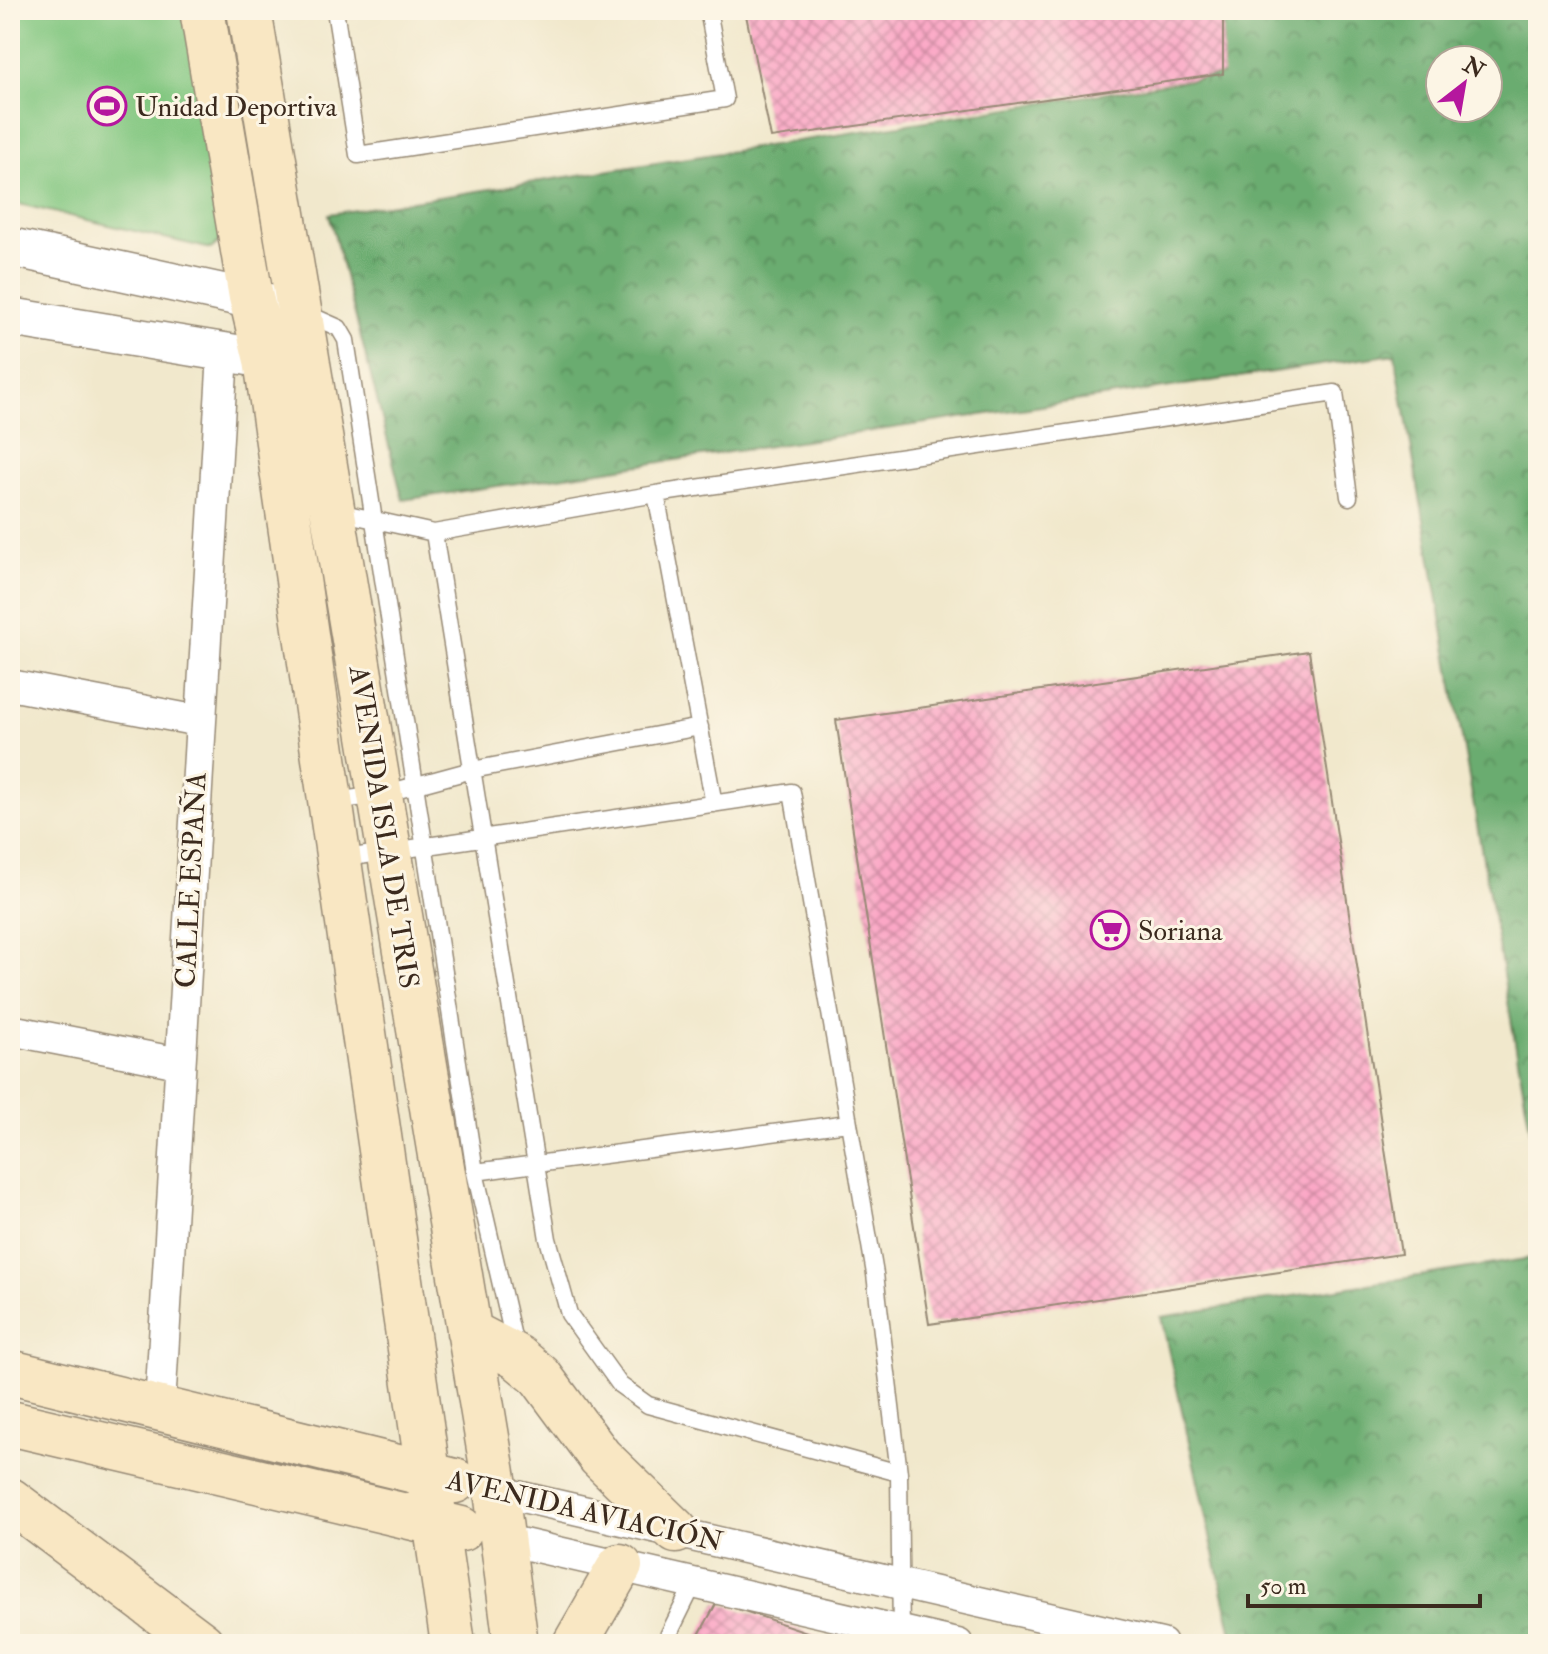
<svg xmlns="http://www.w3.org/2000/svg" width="1548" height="1654" font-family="'IM FELL Double Pica',serif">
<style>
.forest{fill:url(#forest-crowns);stroke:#526b46;stroke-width:2;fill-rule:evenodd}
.green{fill:#83c781;stroke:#5f7850;stroke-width:2}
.building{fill:url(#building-cross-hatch)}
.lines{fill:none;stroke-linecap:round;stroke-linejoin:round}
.service-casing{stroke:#968975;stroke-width:19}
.minor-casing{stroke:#968975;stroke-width:33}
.tertiary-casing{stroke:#968975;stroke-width:41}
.secondary-casing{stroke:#968975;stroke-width:47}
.service{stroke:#fff;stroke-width:16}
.minor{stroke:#fff;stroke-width:30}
.tertiary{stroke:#fff;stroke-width:38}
.secondary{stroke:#f9e7c3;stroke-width:44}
.labels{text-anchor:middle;stroke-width:6;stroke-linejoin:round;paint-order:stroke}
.poi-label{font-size:28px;fill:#3b2a1e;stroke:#fcf5e5;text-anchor:start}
.street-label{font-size:28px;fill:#3b2a1e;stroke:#fcf5e5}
</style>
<defs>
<pattern id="forest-crowns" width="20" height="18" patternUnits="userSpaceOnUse" patternTransform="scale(2)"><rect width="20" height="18" fill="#6aac6f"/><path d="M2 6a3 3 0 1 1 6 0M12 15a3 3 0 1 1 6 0" fill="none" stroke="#588c5b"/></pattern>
<pattern id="building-cross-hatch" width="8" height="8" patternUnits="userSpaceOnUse" patternTransform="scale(2)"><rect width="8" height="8" fill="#fba7c6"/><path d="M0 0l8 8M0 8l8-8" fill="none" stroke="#cc88a0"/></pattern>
</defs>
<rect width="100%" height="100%" fill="#fcf5e5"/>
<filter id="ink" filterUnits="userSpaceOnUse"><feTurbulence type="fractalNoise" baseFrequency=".0125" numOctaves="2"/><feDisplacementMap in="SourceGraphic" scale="16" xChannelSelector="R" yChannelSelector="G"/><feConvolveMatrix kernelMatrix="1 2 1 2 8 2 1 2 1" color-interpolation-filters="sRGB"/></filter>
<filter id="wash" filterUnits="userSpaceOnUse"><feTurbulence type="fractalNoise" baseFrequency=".006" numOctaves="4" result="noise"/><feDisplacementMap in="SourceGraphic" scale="32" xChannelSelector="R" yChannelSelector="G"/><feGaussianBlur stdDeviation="1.8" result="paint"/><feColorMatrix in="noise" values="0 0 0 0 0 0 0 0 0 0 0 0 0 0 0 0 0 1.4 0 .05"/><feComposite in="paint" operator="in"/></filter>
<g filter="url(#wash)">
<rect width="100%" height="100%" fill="#f1e8cc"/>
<path class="forest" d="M 1223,10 L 1538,10 L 1538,1174 L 1395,354 L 403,500 L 329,214 L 1222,75 ZM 1440,60 L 1488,60 L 1488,108 L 1440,108 Z
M 1538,1257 L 1538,1644 L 1272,1644 L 1233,1638 L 1161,1317 Z"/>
<path class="green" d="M 10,10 L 187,10 L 226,236 L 211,249 L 10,202 Z"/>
<g id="blocks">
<path class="building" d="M 745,10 L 1223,10 L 1223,74 L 771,138 Z
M 1309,651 L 1401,1254 L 929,1324 L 836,720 Z
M 717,1602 L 840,1643 L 840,1644 L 694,1644 Z"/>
</g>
</g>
<g filter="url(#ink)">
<use href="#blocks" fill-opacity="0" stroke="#968975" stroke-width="2"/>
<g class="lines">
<g class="service-casing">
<path id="service" d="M 335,10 L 358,155 L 725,99 L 708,10
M 305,313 L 339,328 L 346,340 L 475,1172 L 516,1350
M 656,494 L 714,804
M 334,511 L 434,533 L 656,494 L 1335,393 L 1349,497
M 434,533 L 548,1239 L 569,1314 L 620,1385 L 648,1405 L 899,1473
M 333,801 L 380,795 L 472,770 L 700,727
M 339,859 L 792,792 L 875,1274 L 899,1473 L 901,1635
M 475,1172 L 848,1123
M 664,1644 L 694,1583"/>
</g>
<g class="minor-casing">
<path id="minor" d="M 10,685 L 199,721
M 10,1030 L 179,1063
M 160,1406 L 223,354
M 496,1491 L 1162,1644
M 502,1539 L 958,1644"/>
</g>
<g class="tertiary-casing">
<path id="tertiary" d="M 10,247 L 278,305
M 10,317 L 291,363"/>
</g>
<g class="secondary-casing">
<path id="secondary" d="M 202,10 L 251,297 L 266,360 L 453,1644
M 249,10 L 496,1491 L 516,1644
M 469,1332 L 517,1357 L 540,1376 L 600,1457 L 676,1531
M 10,1372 L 455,1481
M 10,1423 L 461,1529
M 10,1500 L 202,1644
M 575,1644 L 620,1566"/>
</g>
<use href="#service" class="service"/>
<use href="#minor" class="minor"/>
<use href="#tertiary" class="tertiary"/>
<use href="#secondary" class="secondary"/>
</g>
</g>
<defs>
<g id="stadium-ring" transform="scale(2)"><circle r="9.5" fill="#fcf5e5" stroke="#b5179e" stroke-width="1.5"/><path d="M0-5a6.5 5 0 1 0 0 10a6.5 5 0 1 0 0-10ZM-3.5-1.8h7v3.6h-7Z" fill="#b5179e"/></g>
<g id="supermarket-ring" transform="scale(2)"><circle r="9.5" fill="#fcf5e5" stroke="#b5179e" stroke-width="1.5"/><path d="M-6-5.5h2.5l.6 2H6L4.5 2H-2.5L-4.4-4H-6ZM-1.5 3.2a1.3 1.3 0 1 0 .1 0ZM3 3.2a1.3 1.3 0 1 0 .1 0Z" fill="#b5179e"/></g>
</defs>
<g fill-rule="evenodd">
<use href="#stadium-ring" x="107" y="106"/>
<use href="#supermarket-ring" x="1110" y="930"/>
</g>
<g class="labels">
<g class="poi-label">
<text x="135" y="116">Unidad Deportiva</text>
<text x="1138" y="940">Soriana</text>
</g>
<g class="street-label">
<text transform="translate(385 827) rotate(81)" y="10">AVENIDA ISLA DE TRIS</text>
<text transform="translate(190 880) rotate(-87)" y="10">CALLE ESPAÑA</text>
<text transform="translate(585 1510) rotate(13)" y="10">AVENIDA AVIACIÓN</text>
</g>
</g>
<rect width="1548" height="1654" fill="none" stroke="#fcf5e5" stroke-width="40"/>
<g transform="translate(1464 84) rotate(31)"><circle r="38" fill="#fcf5e5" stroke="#afa495" stroke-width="2"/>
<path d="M0-6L14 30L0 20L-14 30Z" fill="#b5179e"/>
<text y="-12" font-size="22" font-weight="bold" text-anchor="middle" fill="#3b2a1e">N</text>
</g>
<path d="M1248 1594v12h232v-12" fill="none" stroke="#3b2a1e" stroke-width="4"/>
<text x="1260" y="1594" font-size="24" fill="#3b2a1e" stroke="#fcf5e5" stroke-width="6" paint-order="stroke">50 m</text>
</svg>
